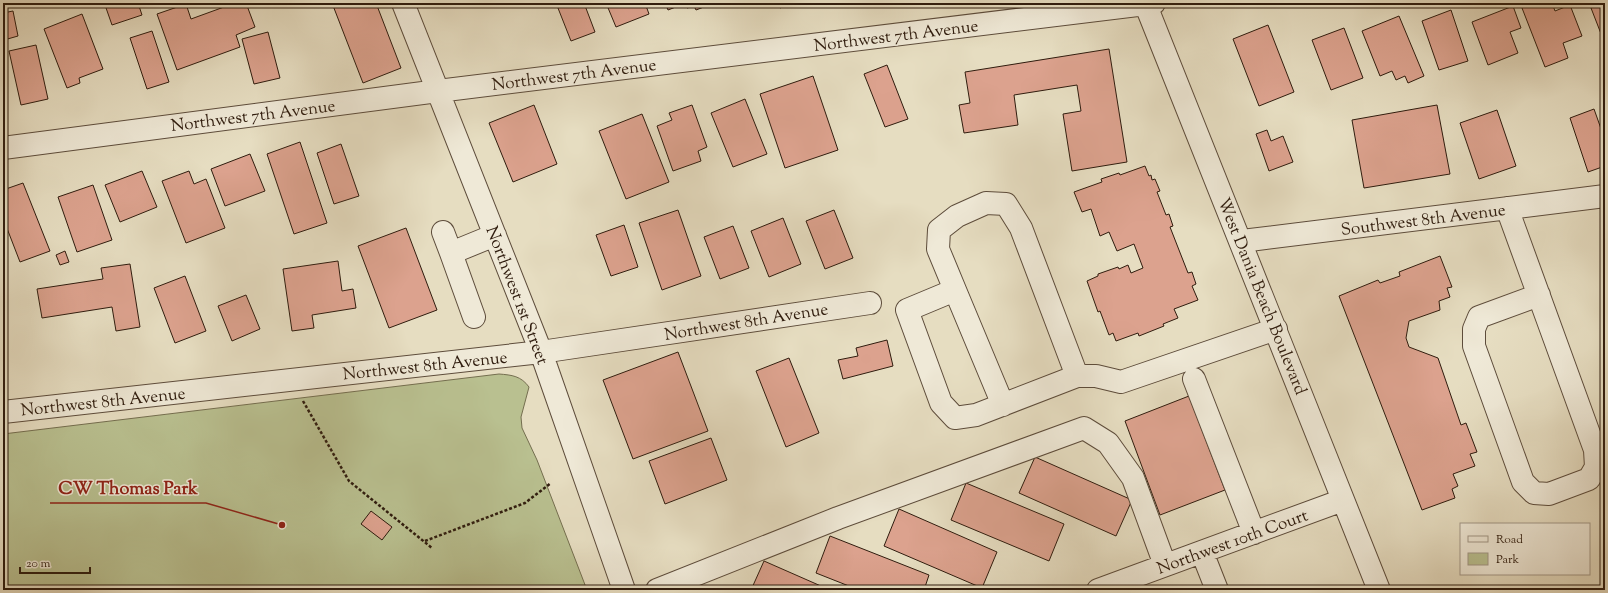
<svg xmlns="http://www.w3.org/2000/svg" width="1608" height="593" font-family="'Sorts Mill Goudy',serif">
<style>
.green{fill:#b9c090;stroke:#746e4f}
.building{fill:#dca28e;stroke:#2f1c0e}
.lines{fill:none;stroke-linecap:round;stroke-linejoin:round}
.minor-casing{stroke:#5d4c3b;stroke-width:24}
.path{stroke:#2f1c0e;stroke-width:2.5;stroke-dasharray:3 2;stroke-linecap:butt}
.minor{stroke:#efe9d7;stroke-width:22}
.labels{text-anchor:middle;stroke-width:3;stroke-linejoin:round;paint-order:stroke}
.street-label{font-size:17px;fill:#2f1c0e;stroke:#efe9d7}
.leader{fill:none;stroke:#8f2418;stroke-width:1.5}
.callout-dot{fill:#8f2418;stroke:#efe9d7;stroke-width:1.5}
.callout-label{font-size:18px;text-anchor:middle;font-weight:bold;fill:#8f2418;stroke:#efe9d7;stroke-width:3;stroke-linejoin:round;paint-order:stroke}
</style>
<rect width="100%" height="100%" fill="#e6ddc1"/>
<filter id="stains"><feTurbulence type="fractalNoise" baseFrequency=".005" numOctaves="4"/><feColorMatrix values="0 0 0 0 .2 0 0 0 0 .09 0 0 0 0 .02 0 0 0 .5 -.17"/></filter>
<radialGradient id="worn" r=".72"><stop offset=".6" stop-color="#630" stop-opacity="0"/><stop offset="1" stop-color="#630" stop-opacity=".3"/></radialGradient>
<path class="green" d="M 499,374 C 512,375 521,376 529,387 L 521,417 L 522,428 L 537,460 L 587,590 L 3,590 L 3,434 Z"/>
<path class="building" d="M 112,3 L 138,3 L 142,15 L 112,25 L 105,5 Z
M 235,3 L 246,3 L 255,27 L 236,35 L 240,47 L 177,70 L 157,14 L 186,4 L 191,19 Z
M 332,3 L 376,3 L 401,68 L 363,83 Z
M 556,3 L 584,3 L 595,32 L 571,41 Z
M 606,3 L 645,3 L 649,14 L 616,27 Z
M 665,3 L 708,3 L 709,5 L 696,10 L 694,6 L 687,8 L 686,3 L 668,10 Z
M 778,3 L 793,3 L 780,8 Z
M 1535,3 L 1552,3 L 1555,11 L 1570,5 L 1582,36 L 1563,43 L 1568,58 L 1545,67 L 1522,8 Z
M 1605,3 L 1605,44 L 1591,8 Z
M 1513,6 L 1521,28 L 1510,32 L 1518,53 L 1488,65 L 1472,22 Z
M 1451,10 L 1468,61 L 1439,70 L 1422,21 Z
M 13,11 L 18,36 L 4,40 L 3,44 L 3,13 Z
M 82,14 L 103,69 L 79,78 L 80,83 L 67,88 L 44,29 Z
M 1399,16 L 1424,76 L 1408,83 L 1405,76 L 1396,80 L 1392,71 L 1380,76 L 1362,31 Z
M 1268,25 L 1294,92 L 1259,106 L 1233,39 Z
M 1344,28 L 1363,78 L 1331,90 L 1312,40 Z
M 152,31 L 169,82 L 147,89 L 130,38 Z
M 268,32 L 280,78 L 254,84 L 242,39 Z
M 36,45 L 48,99 L 21,105 L 9,51 Z
M 1109,49 L 1127,162 L 1072,171 L 1063,114 L 1081,111 L 1077,85 L 1014,95 L 1018,125 L 964,133 L 959,105 L 970,103 L 965,72 Z
M 887,65 L 908,119 L 885,127 L 864,74 Z
M 813,76 L 838,150 L 785,168 L 760,94 Z
M 745,99 L 767,154 L 733,167 L 711,113 Z
M 534,105 L 557,164 L 513,182 L 489,123 Z
M 692,105 L 707,147 L 698,151 L 701,161 L 673,171 L 657,126 L 672,120 L 669,113 Z
M 1437,105 L 1450,174 L 1364,188 L 1352,120 Z
M 1594,109 L 1605,140 L 1605,166 L 1588,172 L 1570,118 Z
M 1497,110 L 1516,166 L 1479,179 L 1460,123 Z
M 642,114 L 669,182 L 626,199 L 599,131 Z
M 1267,130 L 1271,141 L 1283,136 L 1293,162 L 1269,171 L 1256,134 Z
M 300,142 L 327,223 L 294,234 L 267,154 Z
M 341,144 L 359,196 L 334,204 L 317,153 Z
M 250,154 L 265,191 L 225,206 L 211,169 Z
M 1145,166 L 1149,176 L 1151,175 L 1152,180 L 1155,179 L 1160,191 L 1157,192 L 1166,215 L 1169,214 L 1173,226 L 1170,227 L 1188,273 L 1192,272 L 1196,284 L 1192,286 L 1198,300 L 1174,309 L 1178,318 L 1163,324 L 1164,326 L 1139,336 L 1138,333 L 1116,341 L 1113,333 L 1109,335 L 1100,311 L 1098,312 L 1087,281 L 1098,276 L 1098,274 L 1118,267 L 1119,269 L 1128,265 L 1131,273 L 1143,268 L 1134,244 L 1117,251 L 1109,232 L 1100,236 L 1091,209 L 1082,212 L 1074,192 L 1102,182 L 1101,179 L 1119,173 L 1120,175 Z
M 142,171 L 157,207 L 120,222 L 105,185 Z
M 189,171 L 194,184 L 206,179 L 225,228 L 186,243 L 162,181 Z
M 23,183 L 50,251 L 20,262 L 3,218 L 3,190 Z
M 93,185 L 112,240 L 77,252 L 58,197 Z
M 678,210 L 701,276 L 662,290 L 639,223 Z
M 834,210 L 853,258 L 825,269 L 806,221 Z
M 783,218 L 801,264 L 769,277 L 751,231 Z
M 624,225 L 638,267 L 611,276 L 596,235 Z
M 733,226 L 749,268 L 720,279 L 704,237 Z
M 406,228 L 437,310 L 389,328 L 358,246 Z
M 65,251 L 69,262 L 60,265 L 56,255 Z
M 1440,256 L 1452,287 L 1447,288 L 1450,297 L 1439,301 L 1440,310 L 1409,321 L 1406,338 L 1409,347 L 1438,358 L 1461,425 L 1466,423 L 1477,452 L 1470,454 L 1475,466 L 1453,474 L 1458,486 L 1452,489 L 1455,498 L 1422,510 L 1339,296 L 1378,280 L 1380,283 L 1400,276 L 1399,272 Z
M 338,261 L 342,291 L 353,289 L 356,308 L 312,315 L 314,328 L 292,331 L 283,269 Z
M 130,264 L 140,327 L 116,331 L 112,307 L 42,318 L 37,289 L 103,279 L 101,268 Z
M 185,276 L 206,331 L 175,343 L 154,288 Z
M 246,295 L 260,329 L 232,341 L 218,306 Z
M 887,340 L 893,366 L 843,379 L 838,360 L 858,356 L 856,348 Z
M 678,352 L 708,431 L 633,459 L 603,380 Z
M 789,358 L 819,433 L 786,447 L 756,371 Z
M 1189,396 L 1225,490 L 1160,515 L 1125,421 Z
M 711,438 L 727,480 L 665,504 L 649,461 Z
M 1035,457 L 1132,500 L 1116,536 L 1019,493 Z
M 966,483 L 1064,524 L 1049,561 L 951,520 Z
M 899,509 L 997,552 L 982,588 L 884,546 Z
M 371,511 L 392,527 L 382,540 L 361,524 Z
M 830,536 L 929,575 L 924,590 L 859,590 L 816,573 Z
M 764,561 L 830,590 L 751,590 Z"/>
<g class="lines">
<g class="minor-casing">
<path id="minor" d="M 403,3 L 541,352 L 624,590
M 1145,3 L 1379,590
M 3,148 L 438,91 L 1154,3
M 1507,208 L 1595,450 L 1596,467 L 1589,479 L 1549,494 L 1534,493 L 1523,482 L 1474,346 L 1474,329 L 1479,317 L 1539,295
M 443,232 L 451,253
M 1242,241 L 1605,196
M 955,290 L 1003,405
M 474,317 L 451,253 L 495,235
M 1077,376 L 1021,228 L 1006,204 L 986,203 L 957,216 L 939,230 L 938,249 L 955,290 L 907,310 L 941,403 L 955,418 L 976,415 L 1077,376 L 1096,376 L 1121,382 L 1276,329
M 1194,379 L 1254,533
M 3,412 L 541,352 L 870,303
M 1202,552 L 1217,590
M 657,590 L 838,518 L 1084,428 L 1108,443 L 1133,478 L 1165,565
M 1098,590 L 1343,500"/>
</g>
<path class="path" d="M 303,401 L 349,481 L 432,548
M 425,541 L 525,503 L 551,483"/>
<use href="#minor" class="minor"/>
</g>
<g class="labels">
<g class="street-label">
<text transform="translate(896 35) rotate(-7)" y="6">Northwest 7th Avenue</text>
<text transform="translate(574 74) rotate(-7)" y="6">Northwest 7th Avenue</text>
<text transform="translate(253 115) rotate(-7)" y="6">Northwest 7th Avenue</text>
<text transform="translate(1423 219) rotate(-7)" y="6">Southwest 8th Avenue</text>
<text transform="translate(518 295) rotate(69)" y="6">Northwest 1st Street</text>
<text transform="translate(1263 296) rotate(68)" y="6">West Dania Beach Boulevard</text>
<text transform="translate(746 321) rotate(-9)" y="6">Northwest 8th Avenue</text>
<text transform="translate(425 365) rotate(-6)" y="6">Northwest 8th Avenue</text>
<text transform="translate(103 401) rotate(-6)" y="6">Northwest 8th Avenue</text>
<text transform="translate(1232 541) rotate(-20)" y="6">Northwest 10th Court</text>
</g>
</g>
<path class="leader" d="M282 525L206 503H50"/>
<circle class="callout-dot" cx="282" cy="525" r="4"/>
<g class="callout-label">
<text x="128" y="494">CW Thomas Park</text>
</g>
<rect width="1608" height="593" fill="none" stroke="#e6ddc1" stroke-width="16"/>
<rect x="4" y="4" width="1600" height="585" fill="none" stroke="#2f1c0e" stroke-width="2"/>
<rect x="8" y="8" width="1592" height="577" fill="none" stroke="#2f1c0e"/>
<rect x="1460" y="523" width="130" height="52" fill="#efe9d7" stroke="#a29787"/>
<rect x="1468" y="536" width="20" height="6" fill="#efe9d7" stroke="#a29787"/>
<text x="1496" y="543" font-size="12" fill="#2f1c0e">Road</text>
<rect x="1468" y="553" width="20" height="12" fill="#b9c090" stroke="#a29787"/>
<text x="1496" y="563" font-size="12" fill="#2f1c0e">Park</text>
<path d="M20 567v6h70v-6" fill="none" stroke="#2f1c0e" stroke-width="2"/>
<text x="26" y="567" font-size="12" fill="#2f1c0e" stroke="#efe9d7" stroke-width="3" paint-order="stroke">20 m</text>
<rect width="100%" height="100%" filter="url(#stains)"/>
<rect width="100%" height="100%" fill="url(#worn)"/>
</svg>
